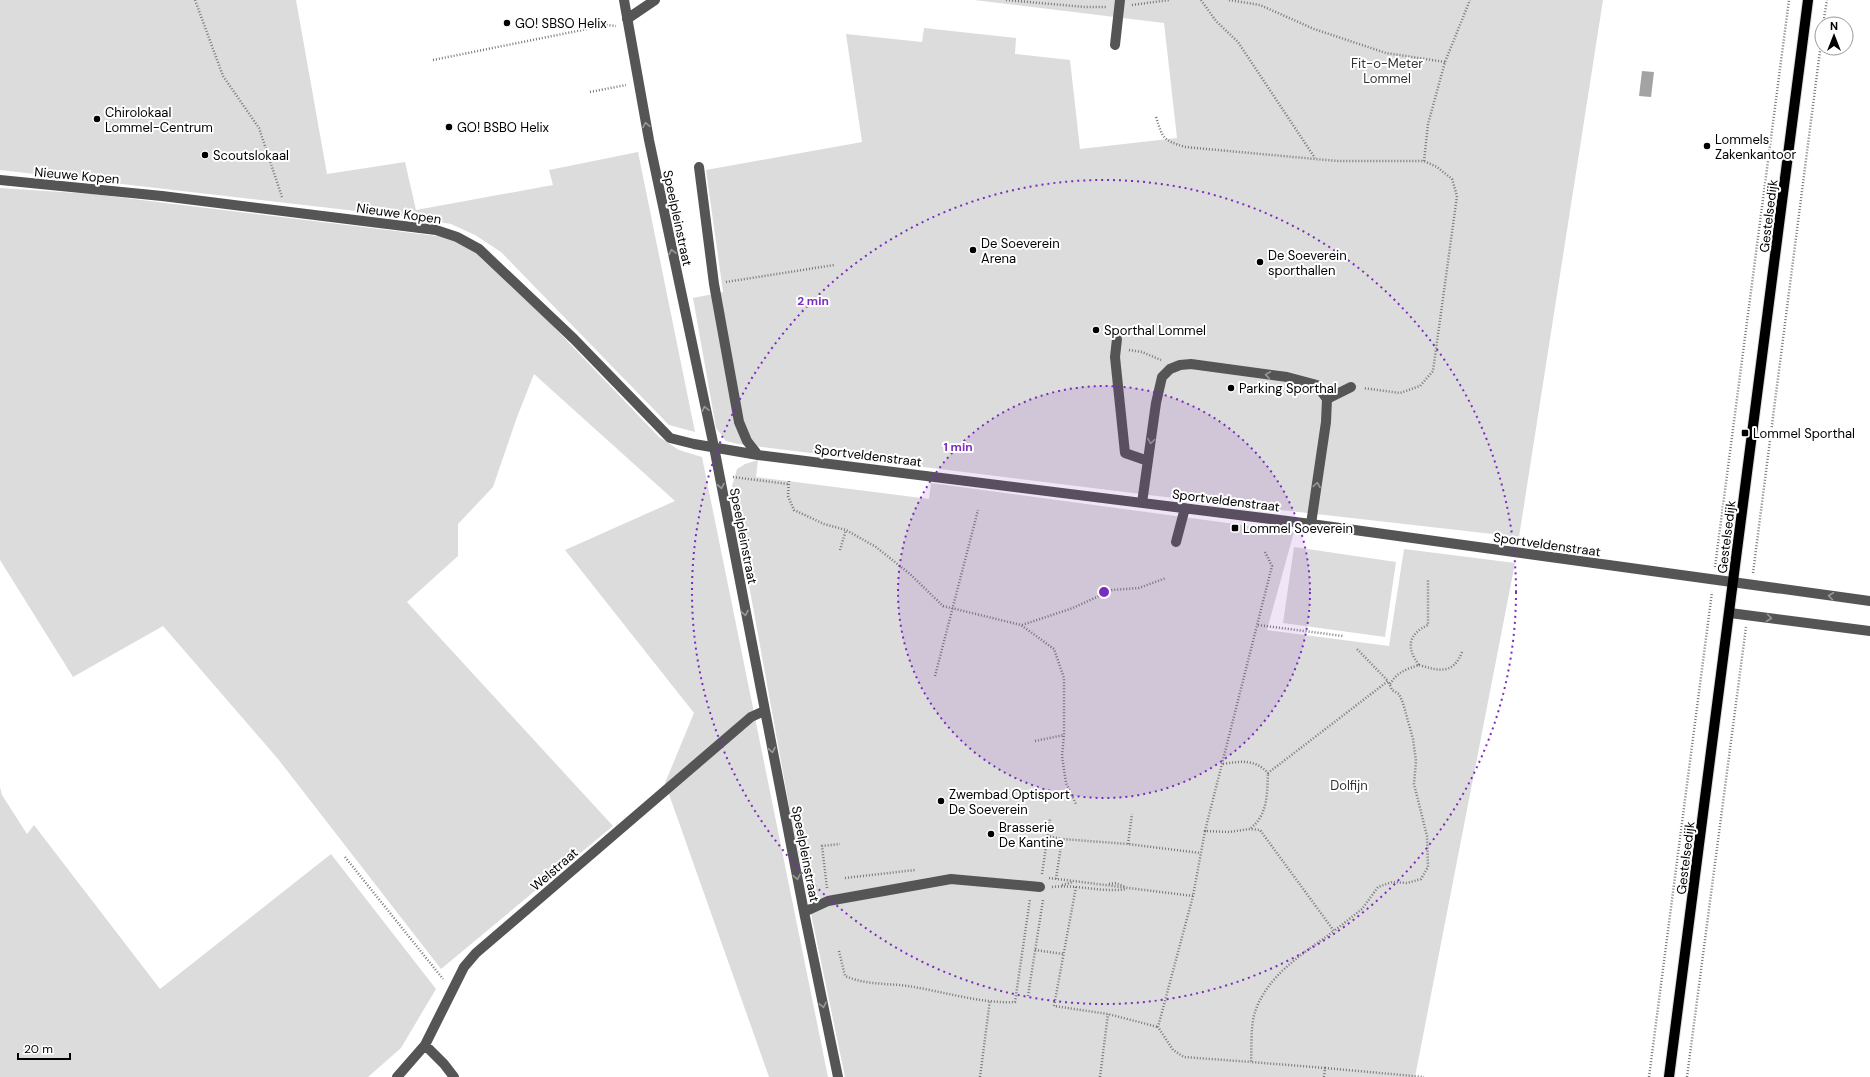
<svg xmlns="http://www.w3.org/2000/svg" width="1870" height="1077" font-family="'DM Sans',sans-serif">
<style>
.green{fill:#dcdcdc}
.water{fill:#a3a3a3}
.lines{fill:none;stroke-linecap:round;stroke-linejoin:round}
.major-casing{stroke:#dbdbdb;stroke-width:12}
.path{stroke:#777;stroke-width:2.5;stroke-dasharray:1 2;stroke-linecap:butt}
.minor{stroke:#555;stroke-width:10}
.major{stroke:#000;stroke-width:10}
.oneway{stroke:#999}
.ring{fill:none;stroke:#7b2cbf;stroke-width:2;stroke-dasharray:2 4}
.poi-dot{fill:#000;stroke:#fff;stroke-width:1.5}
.labels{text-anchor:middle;stroke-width:4;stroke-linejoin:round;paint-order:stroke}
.poi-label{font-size:13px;fill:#000;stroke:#fff;text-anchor:start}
.park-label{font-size:13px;fill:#333;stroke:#fff}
.street-label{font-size:13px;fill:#000;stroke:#fff}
.centre{fill:#7b2cbf;stroke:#fff;stroke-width:2}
.ring-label{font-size:12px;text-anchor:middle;font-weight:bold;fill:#7b2cbf;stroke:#fff;stroke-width:4;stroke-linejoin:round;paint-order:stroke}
</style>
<rect width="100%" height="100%" fill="#fff"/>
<path class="green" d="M 0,0 L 296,0 L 327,174 L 405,162 L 416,210 L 553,185 L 549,170 L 638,152 L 695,432 L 669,425 L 501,252 L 475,235 L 451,224 L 417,218 L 0,170 Z
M 974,0 L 1603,0 L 1519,537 L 1157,496 L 738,444 L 726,441 L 716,428 L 693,298 L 723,292 L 706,170 L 862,142 L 846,34 L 922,42 L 924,28 L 1016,38 L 1015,54 L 1070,60 L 1080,149 L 1177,138 L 1164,23 Z
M 0,188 L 92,194 L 445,237 L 481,254 L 549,322 L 659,437 L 679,450 L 702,457 L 828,1077 L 769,1077 L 665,783 L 694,713 L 565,550 L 675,501 L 534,374 L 517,417 L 493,487 L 458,524 L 458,556 L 407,602 L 613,826 L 441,969 L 278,759 L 163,626 L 73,677 L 0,560 Z
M 758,460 L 756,477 L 929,499 L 931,483 L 1294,532 L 1267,630 L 1389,646 L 1404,549 L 1515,563 L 1415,1077 L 845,1077 L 792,822 L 735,508 L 732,486 L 737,469 L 745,464 Z
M 1294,547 L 1396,562 L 1385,637 L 1283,623 Z
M 0,787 L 2,795 L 27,834 L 34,825 L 160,989 L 331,854 L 436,989 L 401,1048 L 368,1077 L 0,1077 Z"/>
<path class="water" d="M 1642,71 L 1654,72 L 1651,97 L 1639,96 Z"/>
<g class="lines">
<g class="major-casing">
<path id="major" d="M 1669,1077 L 1808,0"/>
</g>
<path class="path" d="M 195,0 L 223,76 L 259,128 L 282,197
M 1006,0 L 1085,7 L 1107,7
M 1201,0 L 1216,21 L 1238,42 L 1315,158
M 1229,0 L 1260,5 L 1314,29 L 1386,53 L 1445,62
M 1132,5 L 1169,0
M 1823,24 L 1827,0
M 433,60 L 607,25 L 616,26
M 590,92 L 626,85
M 1156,117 C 1163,139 1163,140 1185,147 L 1337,161 L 1424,161 L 1437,167 L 1452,179 L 1457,196 L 1433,371 L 1420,386 L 1400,393 L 1363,388
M 1424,161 L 1428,124 L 1445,62 L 1470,0
M 726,282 L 834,265
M 1129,350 L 1142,352 L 1161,360
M 733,477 L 788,484
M 789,481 L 788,496 L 794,510 L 824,524 L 846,530 L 876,547 L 910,574 L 943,606 L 1021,625 L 1054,649 L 1064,678 L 1064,735 L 1062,756 L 1066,783 L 1076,804
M 840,550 L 846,530
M 1265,552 L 1272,566 L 1205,831 L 1229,832 L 1250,829 L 1260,830 L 1334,931 L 1362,909 L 1378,887 L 1392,882 L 1407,883 L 1421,879 L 1428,867 L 1427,836 L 1414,784 L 1416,761 L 1413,739 L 1403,703 L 1399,694 L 1392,690 L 1388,681
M 1715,567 L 1789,0
M 1753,573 L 1822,35
M 1022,625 L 1073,608 L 1112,590 L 1139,588 L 1166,578
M 1258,625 L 1343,636
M 1419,665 C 1439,671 1453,675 1462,652
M 935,676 L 978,510
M 1390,684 C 1397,672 1407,669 1419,665 C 1406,648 1408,634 1428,625 L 1428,580
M 1035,741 L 1064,735
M 1223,764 C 1241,761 1255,759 1268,773 L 1388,681 L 1356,648
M 1251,828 C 1268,814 1267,794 1268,773
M 1205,831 L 1193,896 L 1158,1027 L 1173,1050 L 1184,1057 L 1251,1062
M 1047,836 L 1062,839
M 1128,844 L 1132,814
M 345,857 L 443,979
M 1042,874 L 1050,819
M 845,878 L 915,870
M 1049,878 L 1193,896
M 1056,879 L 1062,839 L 1128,844 L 1200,853
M 1109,884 L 1116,883 L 1125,887
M 1062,885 L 1073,882
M 1052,887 C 1077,884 1102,893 1127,889
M 1076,887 L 1054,1006 L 1108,1014 L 1158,1027
M 827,888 L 822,846 L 840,844
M 1035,950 L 1063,954
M 839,951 L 845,976 C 866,985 885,983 908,986 C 941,991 982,1004 1015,1002 L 1030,899
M 1028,996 L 1043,900
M 1325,1068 L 1424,1077
M 980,1077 L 990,1000
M 1100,1077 L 1108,1014
M 1324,1077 L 1325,1068 L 1251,1062 C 1252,1045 1250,1025 1256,1009 C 1270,973 1304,953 1334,931
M 1649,1077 L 1712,592
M 1687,1077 L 1746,627"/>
<path class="minor" d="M 624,0 L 649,140 L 714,447 L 804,912 L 838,1077
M 627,19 L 655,0
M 1115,45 L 1120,0
M 699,167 L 714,284 L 739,422 L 747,441 L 758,455
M 0,180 L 162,196 L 436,230 L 457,237 L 479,249 L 574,339 L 670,438 L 694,444 L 758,455 L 1311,524 L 1870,601
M 1117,339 L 1115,357 L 1125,453 L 1148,461
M 1327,399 L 1351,387
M 1142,503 L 1156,403 L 1162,377 L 1170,369 L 1180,365 L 1191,364 L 1287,377 L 1317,385 L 1327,399 L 1326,422 L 1311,524
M 1176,542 L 1185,508
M 1730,613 L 1870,631
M 804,912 L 828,901 L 951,879 L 1040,887
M 425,1045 L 444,1064 L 454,1077
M 397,1077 L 425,1045 L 464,967 L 476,953 L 751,717 L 764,711"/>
<use href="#major" class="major"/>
</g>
<defs><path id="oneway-chevron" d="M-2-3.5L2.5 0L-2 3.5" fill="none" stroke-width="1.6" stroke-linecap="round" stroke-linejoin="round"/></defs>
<g class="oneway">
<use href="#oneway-chevron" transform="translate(646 125) rotate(-100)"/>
<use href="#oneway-chevron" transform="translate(672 252) rotate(-102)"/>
<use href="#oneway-chevron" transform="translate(1268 375) rotate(-172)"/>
<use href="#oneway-chevron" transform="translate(705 409) rotate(-102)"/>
<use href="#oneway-chevron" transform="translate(1151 441) rotate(98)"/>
<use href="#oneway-chevron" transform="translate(1317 485) rotate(-81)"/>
<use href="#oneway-chevron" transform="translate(721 486) rotate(79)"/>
<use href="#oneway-chevron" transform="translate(1831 596) rotate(-173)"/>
<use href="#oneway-chevron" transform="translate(745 613) rotate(79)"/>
<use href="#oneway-chevron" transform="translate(1769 618) rotate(7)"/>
<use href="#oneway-chevron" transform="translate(772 750) rotate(79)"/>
<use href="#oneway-chevron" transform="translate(797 877) rotate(79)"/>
<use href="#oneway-chevron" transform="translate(823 1005) rotate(78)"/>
</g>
<circle cx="1104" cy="592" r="206" fill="#7b2cbf" fill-opacity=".12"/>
<g class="ring">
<circle cx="1104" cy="592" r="206"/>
<circle cx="1104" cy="592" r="412"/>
</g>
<g class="poi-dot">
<circle cx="507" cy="23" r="4"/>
<circle cx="97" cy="119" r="4"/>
<circle cx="449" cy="127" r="4"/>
<circle cx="1707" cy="146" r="4"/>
<circle cx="205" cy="155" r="4"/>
<circle cx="973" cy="250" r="4"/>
<circle cx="1260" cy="262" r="4"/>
<circle cx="1096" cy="330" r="4"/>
<circle cx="1231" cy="388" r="4"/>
<rect x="1741" y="429" width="8" height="8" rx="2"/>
<rect x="1231" y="524" width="8" height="8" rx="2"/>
<circle cx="941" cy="801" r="4"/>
<circle cx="991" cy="834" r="4"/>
</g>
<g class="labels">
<g class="poi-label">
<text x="515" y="28">GO! SBSO Helix</text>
<text x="105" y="117">Chirolokaal<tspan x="105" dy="15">Lommel-Centrum</tspan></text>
<text x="457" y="132">GO! BSBO Helix</text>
<text x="1715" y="144">Lommels<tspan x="1715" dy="15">Zakenkantoor</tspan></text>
<text x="213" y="160">Scoutslokaal</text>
<text x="981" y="248">De Soeverein<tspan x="981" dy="15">Arena</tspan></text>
<text x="1268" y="260">De Soeverein<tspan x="1268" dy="15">sporthallen</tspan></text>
<text x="1104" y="335">Sporthal Lommel</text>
<text x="1239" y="393">Parking Sporthal</text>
<text x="1753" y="438">Lommel Sporthal</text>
<text x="1243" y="533">Lommel Soeverein</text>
<text x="949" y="799">Zwembad Optisport<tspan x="949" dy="15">De Soeverein</tspan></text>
<text x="999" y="832">Brasserie<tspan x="999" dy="15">De Kantine</tspan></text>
</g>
<g class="park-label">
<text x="1387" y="68">Fit-o-Meter<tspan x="1387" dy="15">Lommel</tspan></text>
<text x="1349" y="790">Dolfijn</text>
</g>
<g class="street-label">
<text transform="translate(77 175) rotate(5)" y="5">Nieuwe Kopen</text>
<text transform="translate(399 213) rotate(8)" y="5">Nieuwe Kopen</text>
<text transform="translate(1768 216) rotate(-83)" y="5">Gestelsedijk</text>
<text transform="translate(678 218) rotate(78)" y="5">Speelpleinstraat</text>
<text transform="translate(868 455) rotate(7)" y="5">Sportveldenstraat</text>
<text transform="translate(1226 500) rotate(7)" y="5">Sportveldenstraat</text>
<text transform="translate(744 536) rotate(79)" y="5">Speelpleinstraat</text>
<text transform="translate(1726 537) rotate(-83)" y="5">Gestelsedijk</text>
<text transform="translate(1547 544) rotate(8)" y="5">Sportveldenstraat</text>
<text transform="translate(806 854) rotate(79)" y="5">Speelpleinstraat</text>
<text transform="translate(1685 858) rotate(-83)" y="5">Gestelsedijk</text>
<text transform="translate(554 869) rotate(-41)" y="5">Welstraat</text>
</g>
</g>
<circle cx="1104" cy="592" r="6" class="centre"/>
<g class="ring-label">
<text x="813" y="305">2 min</text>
<text x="958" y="451">1 min</text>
</g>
<g transform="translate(1834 36)"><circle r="19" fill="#ffffff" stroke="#999999"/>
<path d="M0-3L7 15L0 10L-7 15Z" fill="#000000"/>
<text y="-6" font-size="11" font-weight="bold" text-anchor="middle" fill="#000000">N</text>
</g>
<path d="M18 1053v6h52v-6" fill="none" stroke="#000000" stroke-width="2"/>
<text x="24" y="1053" font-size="12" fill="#000000" stroke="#ffffff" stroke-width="3" paint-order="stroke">20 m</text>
</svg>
